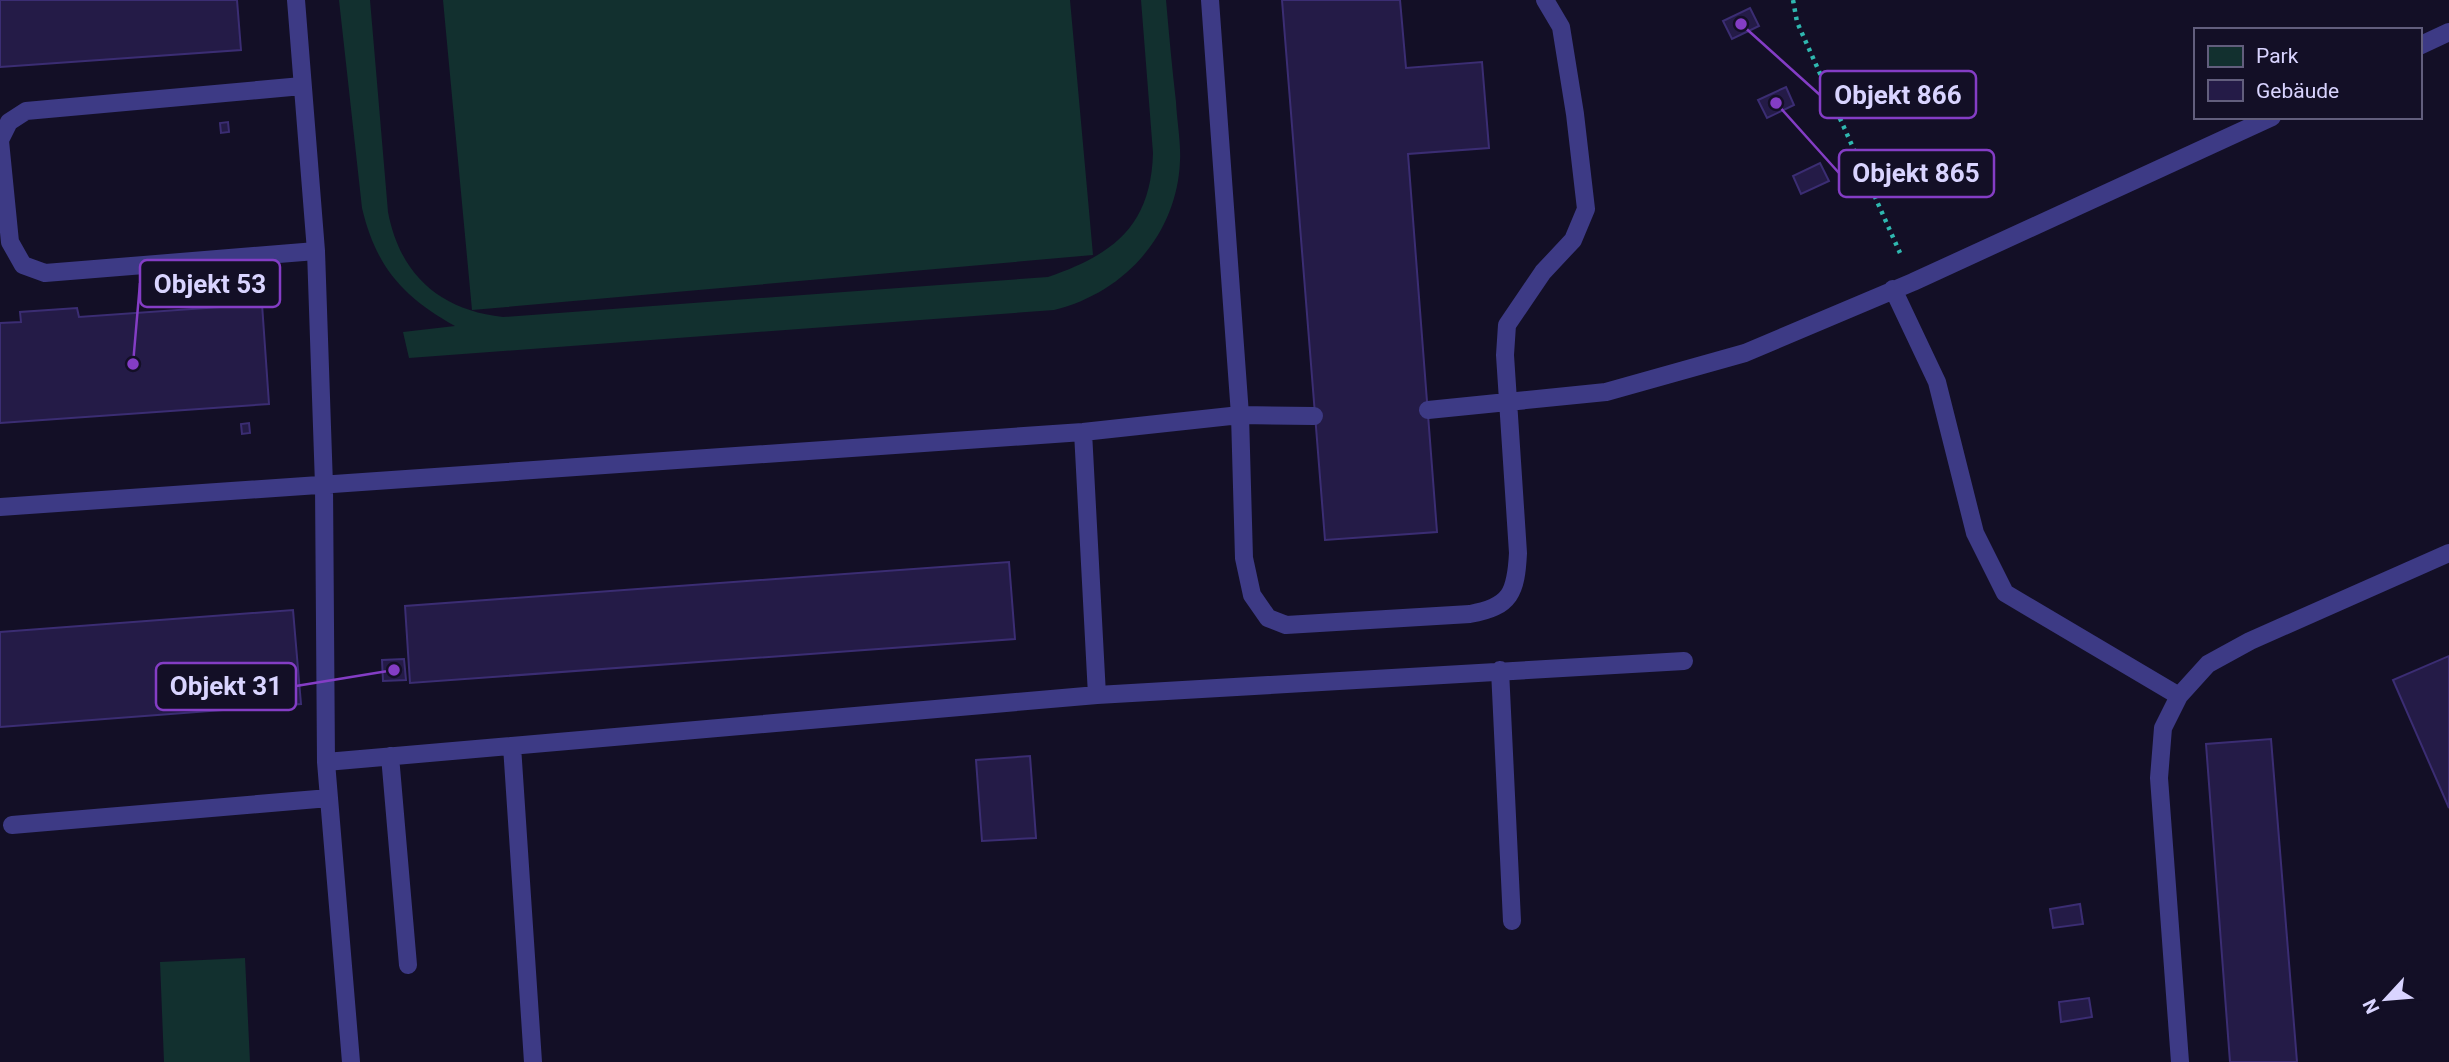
<svg xmlns="http://www.w3.org/2000/svg" width="2449" height="1062" font-family="Roboto,sans-serif">
<style>
.green{fill:#12302f}
.building{fill:#241b47;stroke:#3b2d73;stroke-width:2}
.lines{fill:none;stroke-linecap:round;stroke-linejoin:round}
.path{stroke:#2fb8b0;stroke-width:4.5;stroke-dasharray:3.5 5;stroke-linecap:butt}
.lane{stroke:#3d3a85;stroke-width:18}
.leader{fill:none;stroke:#843dc5;stroke-width:2.5}
.callout-dot{fill:#843dc5;stroke:#130f26;stroke-width:2.5}
.callout{fill:#130f26;stroke:#843dc5;stroke-width:2.5}
.callout-label{font-size:26px;text-anchor:middle;font-weight:bold;fill:#d9d4ff}
</style>
<rect width="100%" height="100%" fill="#130f26"/>
<path class="green" d="M 339,0 L 370,0 L 388,212 C 400,275 440,310 503,317 L 1048,277 C 1112,255 1151,227 1153,153 L 1141,0 L 1166,0 C 1169,34 1172,68 1176,102 C 1177,122 1181,142 1180,161 C 1177,235 1124,293 1054,310 L 409,358 L 403,332 L 455,326 C 403,297 376,267 362,208 Z
M 443,0 L 1070,0 L 1093,255 L 472,310 Z
M 245,958 L 250,1062 L 164,1062 L 160,962 Z"/>
<path class="building" d="M 0,0 L 237,0 L 241,50 L 0,67 Z
M 1282,0 L 1400,0 L 1406,68 L 1482,62 L 1489,148 L 1408,154 L 1437,532 L 1325,540 Z
M 1750,8 L 1759,26 L 1732,39 L 1723,21 Z
M 1786,87 L 1794,105 L 1767,118 L 1758,100 Z
M 228,122 L 229,132 L 221,133 L 220,123 Z
M 1820,163 L 1829,181 L 1801,194 L 1793,176 Z
M 262,304 L 269,404 L 0,423 L 0,323 L 21,322 L 20,312 L 77,308 L 79,317 Z
M 249,423 L 250,433 L 242,434 L 241,424 Z
M 1009,562 L 1015,639 L 410,683 L 405,606 Z
M 293,610 L 301,704 L 0,727 L 0,632 Z
M 2449,656 L 2449,808 L 2393,680 Z
M 404,659 L 406,680 L 383,681 L 382,660 Z
M 2271,739 L 2297,1062 L 2230,1062 L 2206,744 Z
M 1030,756 L 1036,838 L 982,841 L 976,760 Z
M 2080,904 L 2083,924 L 2053,928 L 2050,909 Z
M 2089,998 L 2092,1017 L 2061,1022 L 2059,1002 Z"/>
<g class="lines">
<path class="path" d="M 1793,0 L 1797,22 L 1900,253"/>
<path class="lane" d="M 296,0 L 316,251 L 324,485 L 326,762 L 351,1062
M 1210,0 L 1240,415 L 1244,558 L 1252,595 L 1268,618 L 1286,625 L 1470,614 C 1511,607 1516,592 1518,553 L 1505,355 L 1507,325 L 1543,272 L 1573,240 L 1586,209 L 1575,114 L 1561,27 L 1545,0
M 2419,46 L 2449,32
M 0,140 L 9,122 L 26,111 L 302,86
M 0,141 L 10,242 L 23,265 L 45,273 L 316,251
M 1893,289 L 1937,382 L 1975,533 L 2005,593 L 2179,696
M 1428,410 L 1606,392 L 1745,353 L 1913,282 L 2272,117
M 1083,432 L 1097,695
M 0,507 L 1083,432 L 1240,415 L 1314,416
M 1500,670 L 1512,921
M 512,746 L 533,1062
M 390,756 L 408,965
M 326,762 L 1097,695 L 1684,661
M 12,825 L 329,798
M 2180,1062 L 2159,778 L 2163,728 L 2179,696 L 2208,664 L 2250,641 L 2449,553"/>
</g>
<path class="leader" d="M1741 24L1820 95M1776 103L1839 173M133 364L140 283M394 670L296 686"/>
<g class="callout-dot">
<circle cx="1741" cy="24" r="7"/>
<circle cx="1776" cy="103" r="7"/>
<circle cx="133" cy="364" r="7"/>
<circle cx="394" cy="670" r="7"/>
</g>
<g class="callout">
<rect x="1820" y="71" width="156" height="47" rx="7"/>
<rect x="1839" y="150" width="155" height="47" rx="7"/>
<rect x="140" y="260" width="140" height="47" rx="7"/>
<rect x="156" y="663" width="140" height="47" rx="7"/>
</g>
<g class="callout-label">
<text x="1898" y="104">Objekt 866</text>
<text x="1916" y="182">Objekt 865</text>
<text x="210" y="293">Objekt 53</text>
<text x="226" y="695">Objekt 31</text>
</g>
<rect x="2194" y="28" width="228" height="91" fill="#130f26" stroke="#625e7d" stroke-width="2"/>
<rect x="2208" y="46" width="35" height="21" fill="#12302f" stroke="#625e7d" stroke-width="2"/>
<text x="2256" y="63" font-size="21" fill="#d9d4ff">Park</text>
<rect x="2208" y="80" width="35" height="21" fill="#241b47" stroke="#625e7d" stroke-width="2"/>
<text x="2256" y="98" font-size="21" fill="#d9d4ff">Gebäude</text>
<g transform="translate(2386 999) rotate(244)" stroke="#130f26" stroke-width="5" paint-order="stroke">
<path d="M0-5L12 26L0 18L-12 26Z" fill="#d9d4ff"/>
<text y="-10" font-size="19" font-weight="bold" text-anchor="middle" fill="#d9d4ff">N</text>
</g>
</svg>
